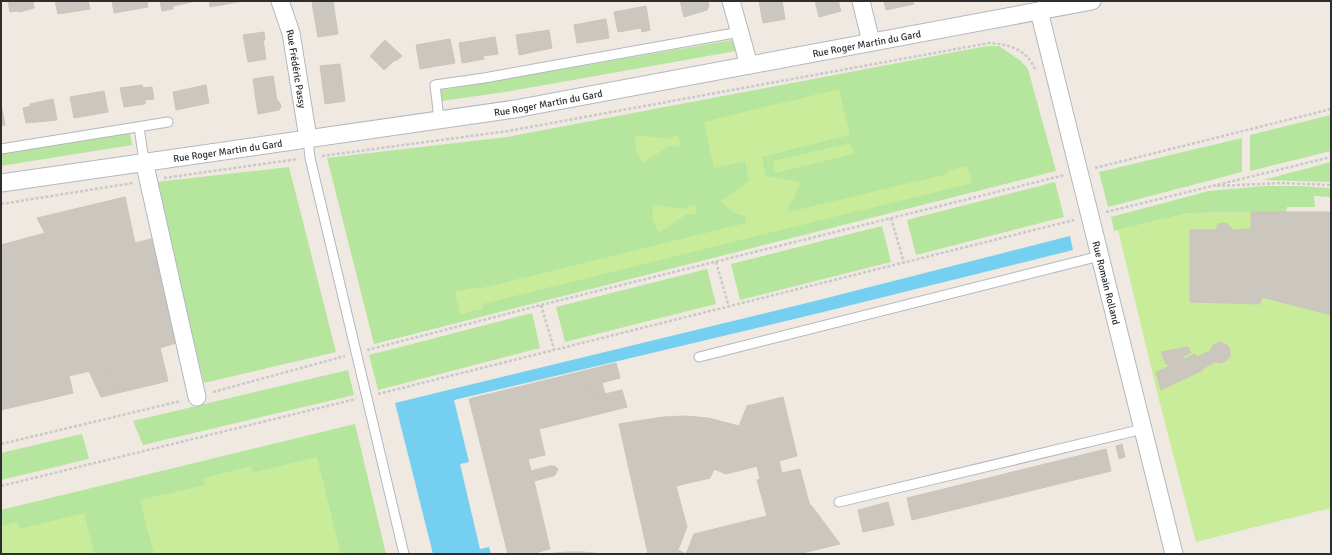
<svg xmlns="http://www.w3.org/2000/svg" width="1332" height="555" font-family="Signika,sans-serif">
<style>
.green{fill:#b6e59e}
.pitch{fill:#c9ec9a}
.water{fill:#75cff0}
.building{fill:#cbc7bf;stroke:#cbc5ba;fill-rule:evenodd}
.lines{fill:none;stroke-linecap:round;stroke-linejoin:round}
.lane-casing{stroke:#b4b7c1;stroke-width:11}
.street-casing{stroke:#b4b7c1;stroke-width:19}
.path{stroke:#c9c9c9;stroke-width:2.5;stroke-dasharray:3 2;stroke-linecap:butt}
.lane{stroke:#fff;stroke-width:9}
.street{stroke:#fff;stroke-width:17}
.labels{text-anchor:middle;stroke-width:3;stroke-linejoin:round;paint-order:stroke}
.street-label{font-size:10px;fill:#2e2e2e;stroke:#fff}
</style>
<rect width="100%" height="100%" fill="#efe9e1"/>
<path class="green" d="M 732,40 L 736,51 L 505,92 L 441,101 L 441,90 Z
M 987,46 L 999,46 L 1021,61 L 1028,69 L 1056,171 L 374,344 L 327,158 L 507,137 Z
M 1331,115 L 1331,151 L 1250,171 L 1250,135 Z
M 130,133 L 132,145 L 1,166 L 1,153 Z
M 1242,138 L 1242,172 L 1108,207 L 1099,172 Z
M 1331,162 L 1331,182 L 1263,180 Z
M 289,167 L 336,352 L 204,383 L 156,182 Z
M 1055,182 L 1064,217 L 916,255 L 907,220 Z
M 1264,186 L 1301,186 L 1329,188 L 1331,189 L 1331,197 L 1314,196 L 1315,207 L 1287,207 L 1286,212 L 1189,213 L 1114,231 L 1111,217 L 1209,191 Z
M 882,226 L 891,262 L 740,300 L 731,264 Z
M 707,269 L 716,304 L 565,342 L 556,307 Z
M 532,313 L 540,348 L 378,390 L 369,355 Z
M 348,370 L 354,395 L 143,445 L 133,421 Z
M 355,424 L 386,554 L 1,554 L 1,510 Z
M 82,434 L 89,459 L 1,480 L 1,453 Z"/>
<path class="pitch" d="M 839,89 L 850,135 L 762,157 L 766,176 L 800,182 L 793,201 L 788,207 L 789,212 L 947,174 L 947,171 L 967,166 L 972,183 L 482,304 L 483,309 L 460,314 L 455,292 L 477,287 L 478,289 L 746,223 L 745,216 C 734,214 728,209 721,201 L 749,181 L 745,161 L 714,168 L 704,122 Z
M 635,135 L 669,139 L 669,138 L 678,135 L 681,145 L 672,147 L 671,145 L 642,163 L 636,150 Z
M 851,143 L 854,154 L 775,173 L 773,161 Z
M 653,205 L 687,209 L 687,206 L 695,205 L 697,214 L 689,215 L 688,213 L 659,233 L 652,218 Z
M 1331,212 L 1331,508 L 1196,542 L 1159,400 L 1118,230 L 1189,213 Z
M 317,457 L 341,554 L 154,554 L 140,500 L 205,485 L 203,478 L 251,466 L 252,473 Z
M 84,513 L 94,554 L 1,554 L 1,526 L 17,522 L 19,529 Z"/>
<path class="water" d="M 1070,236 L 1073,250 L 815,314 L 454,400 L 469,462 L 460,464 L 480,549 L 489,547 L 491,554 L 433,554 L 395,403 L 811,302 Z"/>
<path class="building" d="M 8,1 L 33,1 L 34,8 L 20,12 L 19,11 L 10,12 Z
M 55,1 L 88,1 L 90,9 L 58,14 Z
M 112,1 L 147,1 L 148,7 L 114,13 Z
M 160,1 L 192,1 L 192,2 L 173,6 L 173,9 L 162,11 Z
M 209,1 L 243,1 L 210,7 Z
M 325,1 L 333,1 L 338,34 L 318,37 L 312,3 Z
M 680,1 L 708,1 L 709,6 L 707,10 L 684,17 Z
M 759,1 L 782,1 L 785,19 L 763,23 Z
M 815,1 L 838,1 L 841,11 L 819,17 Z
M 884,1 L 913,1 L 914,4 L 886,10 Z
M 646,6 L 650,30 L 642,32 L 641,28 L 618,32 L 614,12 Z
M 606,19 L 609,38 L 577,43 L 574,25 Z
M 549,30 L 552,48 L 519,55 L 516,35 Z
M 264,32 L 265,40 L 263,40 L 266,59 L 248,62 L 243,35 Z
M 495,37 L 498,54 L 483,56 L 484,59 L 462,63 L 459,43 Z
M 450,39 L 455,63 L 420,69 L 416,45 Z
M 385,40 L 402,56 L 396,61 L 395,60 L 384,70 L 370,56 Z
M 340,64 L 345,101 L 325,104 L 320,66 Z
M 273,76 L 277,100 L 280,103 L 281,107 L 279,110 L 258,114 L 253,79 Z
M 142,85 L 143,88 L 152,87 L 154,99 L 145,100 L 145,104 L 124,107 L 120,88 Z
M 206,85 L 209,103 L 176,110 L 173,92 Z
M 104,91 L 108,112 L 74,118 L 70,97 Z
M 53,99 L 57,120 L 26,123 L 23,108 L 31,106 L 30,104 Z
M 1,104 L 5,125 L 1,126 Z
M 125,197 L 135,243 L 155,238 L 179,342 L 160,348 L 168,381 L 118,393 L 106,367 L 69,376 L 73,393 L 1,410 L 1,245 L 45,233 L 37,218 Z
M 1251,212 L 1331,212 L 1331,315 L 1262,297 L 1260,304 L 1190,302 L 1190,230 L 1216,230 L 1218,224 L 1223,223 L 1227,224 L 1233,230 L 1251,229 Z
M 1221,342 L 1227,345 L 1230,349 L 1230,356 L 1226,361 L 1220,363 L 1215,362 L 1202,369 L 1203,370 L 1161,390 L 1156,372 L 1170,366 L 1166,364 L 1161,352 L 1188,347 L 1191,353 L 1183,356 L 1184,359 L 1195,354 L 1197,357 L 1210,351 L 1213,345 Z
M 616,363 L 620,378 L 589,386 L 592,397 L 622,390 L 627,407 L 539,429 L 545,455 L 528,459 L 531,471 L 550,466 L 554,466 L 558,469 L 555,475 L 553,476 L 534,481 L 550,549 L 538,552 L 539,554 L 508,554 L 469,399 Z
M 106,367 L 118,393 L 101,397 L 89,371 Z
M 602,383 L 605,394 L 592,397 L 589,386 Z
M 783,397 L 797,456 L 779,461 L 782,473 L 800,469 L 810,506 L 811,505 L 840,544 L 798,554 L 648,554 L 619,424 L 663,417 L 685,416 L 708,418 L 739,426 L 747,406 ZM 757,466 L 760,479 L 757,480 L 767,516 L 694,534 L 686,554 L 678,550 L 687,527 L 676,486 L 710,478 L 714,469 L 726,474 Z
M 1122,444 L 1125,457 L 1119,459 L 1116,446 Z
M 1106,449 L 1111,471 L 912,520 L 907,498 Z
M 888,502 L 894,525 L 863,532 L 858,510 Z
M 568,552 L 583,552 L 603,554 L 541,554 Z"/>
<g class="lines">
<g class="lane-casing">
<path id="lane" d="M 439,119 L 435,85 L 484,78 L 740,32
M 139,127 L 144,161
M 308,138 L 310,158 L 404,554
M 1,149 L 168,122
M 699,357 L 1100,256
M 839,502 L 1143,429"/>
</g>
<g class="street-casing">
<g id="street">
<path id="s1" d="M 280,1 L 291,33 L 308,138"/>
<path d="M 731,1 L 749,65"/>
<path d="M 861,1 L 871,42"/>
<path id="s2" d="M 1039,11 L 1174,554"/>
<path d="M 144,161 L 197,397"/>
<path id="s3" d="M 1,183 L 515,109 L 1092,1"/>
</g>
</g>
<path class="path" d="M 322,156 L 508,131 L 989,43 C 1009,44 1026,49 1035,69
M 1095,168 L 1331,109
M 164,178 L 298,159
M 1217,186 L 1281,183 L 1331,185
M 1,204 L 133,183
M 1106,212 L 1331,157
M 891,218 L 904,263
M 716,262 L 729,307
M 541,305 L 554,349
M 367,350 L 541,305 L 1065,175
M 213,392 L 345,356
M 378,394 L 1074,220
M 1,444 L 181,401
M 1,486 L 356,399"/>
<use href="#lane" class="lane"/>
<use href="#street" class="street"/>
</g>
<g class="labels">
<g class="street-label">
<text dy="4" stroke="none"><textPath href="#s3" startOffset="877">Rue Roger Martin du Gard</textPath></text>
<text dy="4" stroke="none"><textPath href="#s1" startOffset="70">Rue Frédéric Passy</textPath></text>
<text dy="4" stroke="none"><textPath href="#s3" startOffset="553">Rue Roger Martin du Gard</textPath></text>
<text dy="4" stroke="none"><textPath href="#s3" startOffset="229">Rue Roger Martin du Gard</textPath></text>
<text dy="4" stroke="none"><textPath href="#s2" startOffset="280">Rue Romain Rolland</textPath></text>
</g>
</g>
<rect width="1332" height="555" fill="none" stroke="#2e2e2e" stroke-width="4"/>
</svg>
